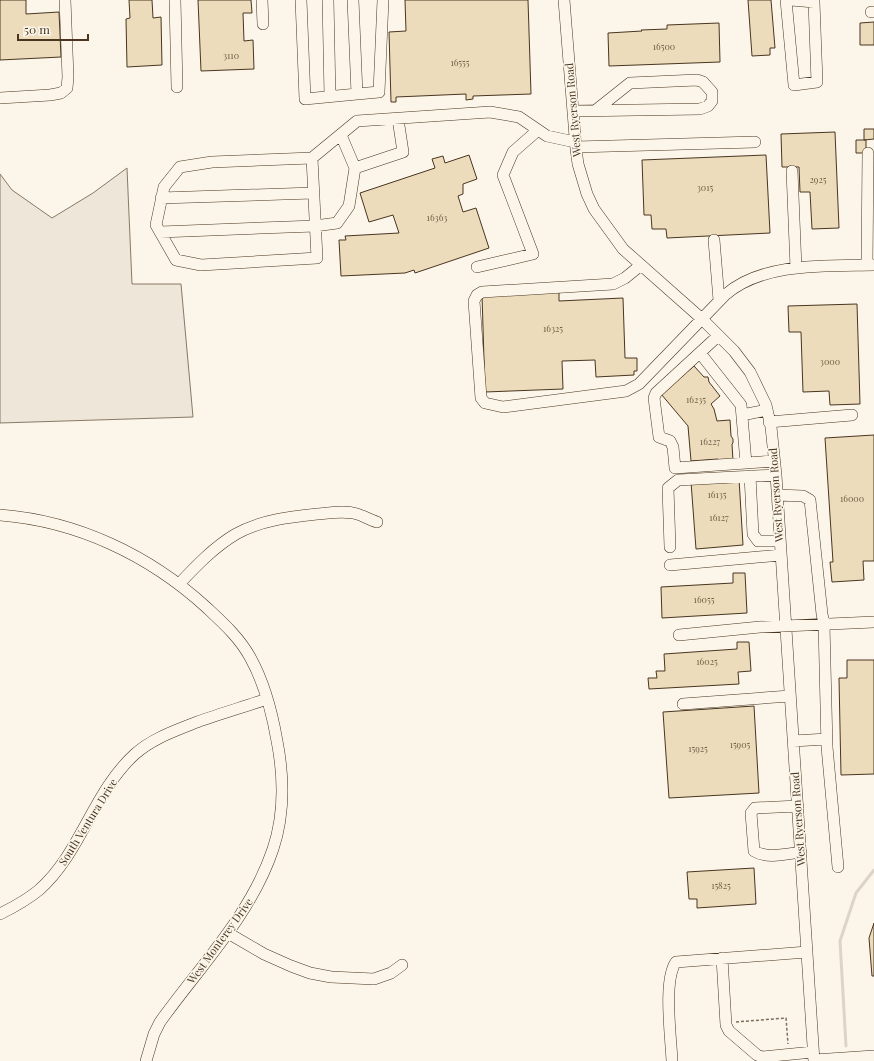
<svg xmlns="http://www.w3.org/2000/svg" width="874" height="1061" font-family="'Playfair Display',serif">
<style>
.green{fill:#ede6d9;stroke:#887966}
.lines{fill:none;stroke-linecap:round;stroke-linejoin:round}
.stream{stroke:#dcd4c6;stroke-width:3}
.building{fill:#ecdcbc;stroke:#4a3520}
.minor-casing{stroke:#4a3520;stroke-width:12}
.path{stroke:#7f6f5c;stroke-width:1.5;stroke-dasharray:3 2;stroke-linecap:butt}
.minor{stroke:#fbf6e9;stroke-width:11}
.labels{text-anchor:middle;stroke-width:3;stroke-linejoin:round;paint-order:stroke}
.number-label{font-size:9px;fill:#725f47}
.street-label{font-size:11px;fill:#4a3520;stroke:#fbf6e9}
</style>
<rect width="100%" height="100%" fill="#fbf6e9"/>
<path class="green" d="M 127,168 L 132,284 L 181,284 L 193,417 L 0,423 L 0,174 L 12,190 L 52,218 L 93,193 Z"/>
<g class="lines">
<path class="stream" d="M 846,1046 L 840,941 L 856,893 L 874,870"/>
</g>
<path class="building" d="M 0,0 L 26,0 L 26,14 L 59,12 L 61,57 L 0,60 Z
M 129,0 L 152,0 L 153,18 L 161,17 L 162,65 L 127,67 L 126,19 L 130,18 Z
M 198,0 L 251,0 L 252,13 L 243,13 L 244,41 L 253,40 L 254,69 L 201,71 Z
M 405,0 L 528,0 L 531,94 L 473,96 L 473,99 L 466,100 L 466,94 L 396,97 L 396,102 L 391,102 L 389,32 L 406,31 Z
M 748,0 L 771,0 L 775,48 L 770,48 L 770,55 L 752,56 Z
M 874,22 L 874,45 L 860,45 L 860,23 Z
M 719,23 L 720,62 L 609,66 L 608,33 L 642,31 L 641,30 L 667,29 L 667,25 Z
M 864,129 L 874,129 L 874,139 L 864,140 Z
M 835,132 L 839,228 L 812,229 L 810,192 L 800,192 L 799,167 L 782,167 L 781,134 Z
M 856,140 L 866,140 L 866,153 L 856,153 Z
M 469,155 L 477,179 L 463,184 L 463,194 L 458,196 L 463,212 L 476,208 L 489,248 L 415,273 L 414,270 L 405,273 L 341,276 L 339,240 L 346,240 L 345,236 L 399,233 L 393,215 L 369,222 L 360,193 L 435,168 L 432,159 L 443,156 L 445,163 Z
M 766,155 L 770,233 L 667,238 L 666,229 L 652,229 L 651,215 L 644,215 L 642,160 Z
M 559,292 L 559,301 L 623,298 L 625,358 L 637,358 L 637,371 L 634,371 L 634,375 L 596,377 L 595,360 L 562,361 L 563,389 L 485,392 L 482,295 Z
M 857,304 L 860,404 L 830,405 L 829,391 L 803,392 L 801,332 L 789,332 L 788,306 Z
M 694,366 L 704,377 L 708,377 L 709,382 L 720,396 L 711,404 L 714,409 L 717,421 L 730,420 L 731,436 L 733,439 L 733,443 L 732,444 L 733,461 L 720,462 L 718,459 L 691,461 L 688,426 L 661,394 Z
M 874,435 L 874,561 L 863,561 L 864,580 L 832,582 L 830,562 L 833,562 L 825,438 Z
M 739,479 L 743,545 L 696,549 L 691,482 Z
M 733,573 L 745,573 L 747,613 L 662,618 L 661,587 L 733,583 Z
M 737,642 L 749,642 L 751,671 L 738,672 L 739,684 L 649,689 L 648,678 L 657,678 L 656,671 L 665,671 L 664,654 L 737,649 Z
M 847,660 L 874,660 L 874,774 L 841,775 L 839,678 L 847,678 Z
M 754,706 L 759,793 L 669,798 L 663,712 Z
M 754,868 L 756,904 L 697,908 L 697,899 L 689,899 L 687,872 Z
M 874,923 L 874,976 L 872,976 L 869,938 Z"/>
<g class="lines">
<g class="minor-casing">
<path id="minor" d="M 175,0 L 177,87
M 262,0 L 263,24
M 301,0 L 305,99 L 357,94 L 353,0
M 328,0 L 330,96
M 564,0 L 576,149 L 578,164 L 587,194 L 594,209 L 623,249 L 702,319 L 734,351 L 750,372 L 766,405 L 771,427 L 776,475 L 814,1061
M 786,0 L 794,85 L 817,82 L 814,2 L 791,0
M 871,12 L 874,12
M 357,94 L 379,92 L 383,0
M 0,98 L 50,95 L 61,93 L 67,88 L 68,77 L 65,0
M 573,111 L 700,109 L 708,106 L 712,101 L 712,92 L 703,82 L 697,80 L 630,83 L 596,110
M 341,135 L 355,168 L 403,152 L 398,119
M 576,147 L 755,142
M 312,158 L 317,258 L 201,265 L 176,260 L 156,225 L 164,187 L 180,167 L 212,162 L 312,158 L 357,121 L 490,112 L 519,117 L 547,136 L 575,142
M 792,171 L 796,268
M 161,198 L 313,193
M 160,232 L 315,226 L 337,223 L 349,206 L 355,168
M 714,240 L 719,300
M 641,265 L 625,278 L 613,284 L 482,292 L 477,295 L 474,301 L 481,398 L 485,403 L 503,407 L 626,391 L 639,384 L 725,295 C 762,262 827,266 874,265
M 867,265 L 868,153
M 477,267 L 533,254 L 503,175 L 513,152 L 538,130
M 718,336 L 656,393 L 654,398 L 659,437 L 670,441 L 673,447 L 675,468 L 774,461
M 700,353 L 741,405 L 746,463
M 742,415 L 767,410
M 769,422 L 852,415
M 750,476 L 753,534 L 758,541 L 780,541
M 777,495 L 803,496 L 810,500 L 822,614 L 824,624 L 827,747 L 838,867
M 0,515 C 77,521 149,555 206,607 C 222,622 239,637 250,657 C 264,682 272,712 277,741 C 284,777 285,813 273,849 C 251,915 200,966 160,1022 L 154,1034 L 146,1061
M 670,547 L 668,488 L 678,480 L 776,475
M 670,565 L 781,555
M 179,584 C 196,566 214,547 236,534 C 261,520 290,517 318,514 C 330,513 345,510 357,514 C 364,516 370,520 377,522
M 679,635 L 760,627 L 874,622
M 683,704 L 790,696
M 793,741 L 827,739
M 798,806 L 755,808 L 751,813 L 754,851 C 767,859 786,854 801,852
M 0,914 C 14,907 27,900 39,890 C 81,853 93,792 135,754 C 153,738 175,731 197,722 C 220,714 243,707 267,699
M 228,933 L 264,954 L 291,966 L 310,973 L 331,977 L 374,979 L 391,973 L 402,965
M 722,958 L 726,1025 L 729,1031 L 757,1055 L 762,1057 L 813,1052
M 814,1060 L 874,1056
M 672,1061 C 671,1037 663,980 676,962 L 807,952"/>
</g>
<path class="path" d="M 736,1022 L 786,1018 L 788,1044"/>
<use href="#minor" class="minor"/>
</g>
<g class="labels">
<g class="number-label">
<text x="664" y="50">16500</text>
<text x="231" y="59">3110</text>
<text x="460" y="66">16555</text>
<text x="818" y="183">2925</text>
<text x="705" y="191">3015</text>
<text x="437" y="221">16363</text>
<text x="553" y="332">16325</text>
<text x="830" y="365">3000</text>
<text x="696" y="403">16235</text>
<text x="710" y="445">16227</text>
<text x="717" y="498">16135</text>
<text x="852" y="502">16000</text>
<text x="719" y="521">16127</text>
<text x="704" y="603">16055</text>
<text x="707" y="665">16025</text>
<text x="740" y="748">15905</text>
<text x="698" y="752">15925</text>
<text x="721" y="889">15825</text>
</g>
<g class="street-label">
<text transform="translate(573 110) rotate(-95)" y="4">West Ryerson Road</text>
<text transform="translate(776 495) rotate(-94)" y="4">West Ryerson Road</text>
<text transform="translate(798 819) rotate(-94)" y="4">West Ryerson Road</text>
<text transform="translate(88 822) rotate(-58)" y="4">South Ventura Drive</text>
<text transform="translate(220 941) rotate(-54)" y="4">West Monterey Drive</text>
</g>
</g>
<path d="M18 34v6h70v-6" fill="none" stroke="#4a3520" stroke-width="2"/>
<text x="24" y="34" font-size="12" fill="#4a3520" stroke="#fbf6e9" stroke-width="3" paint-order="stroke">50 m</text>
</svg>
